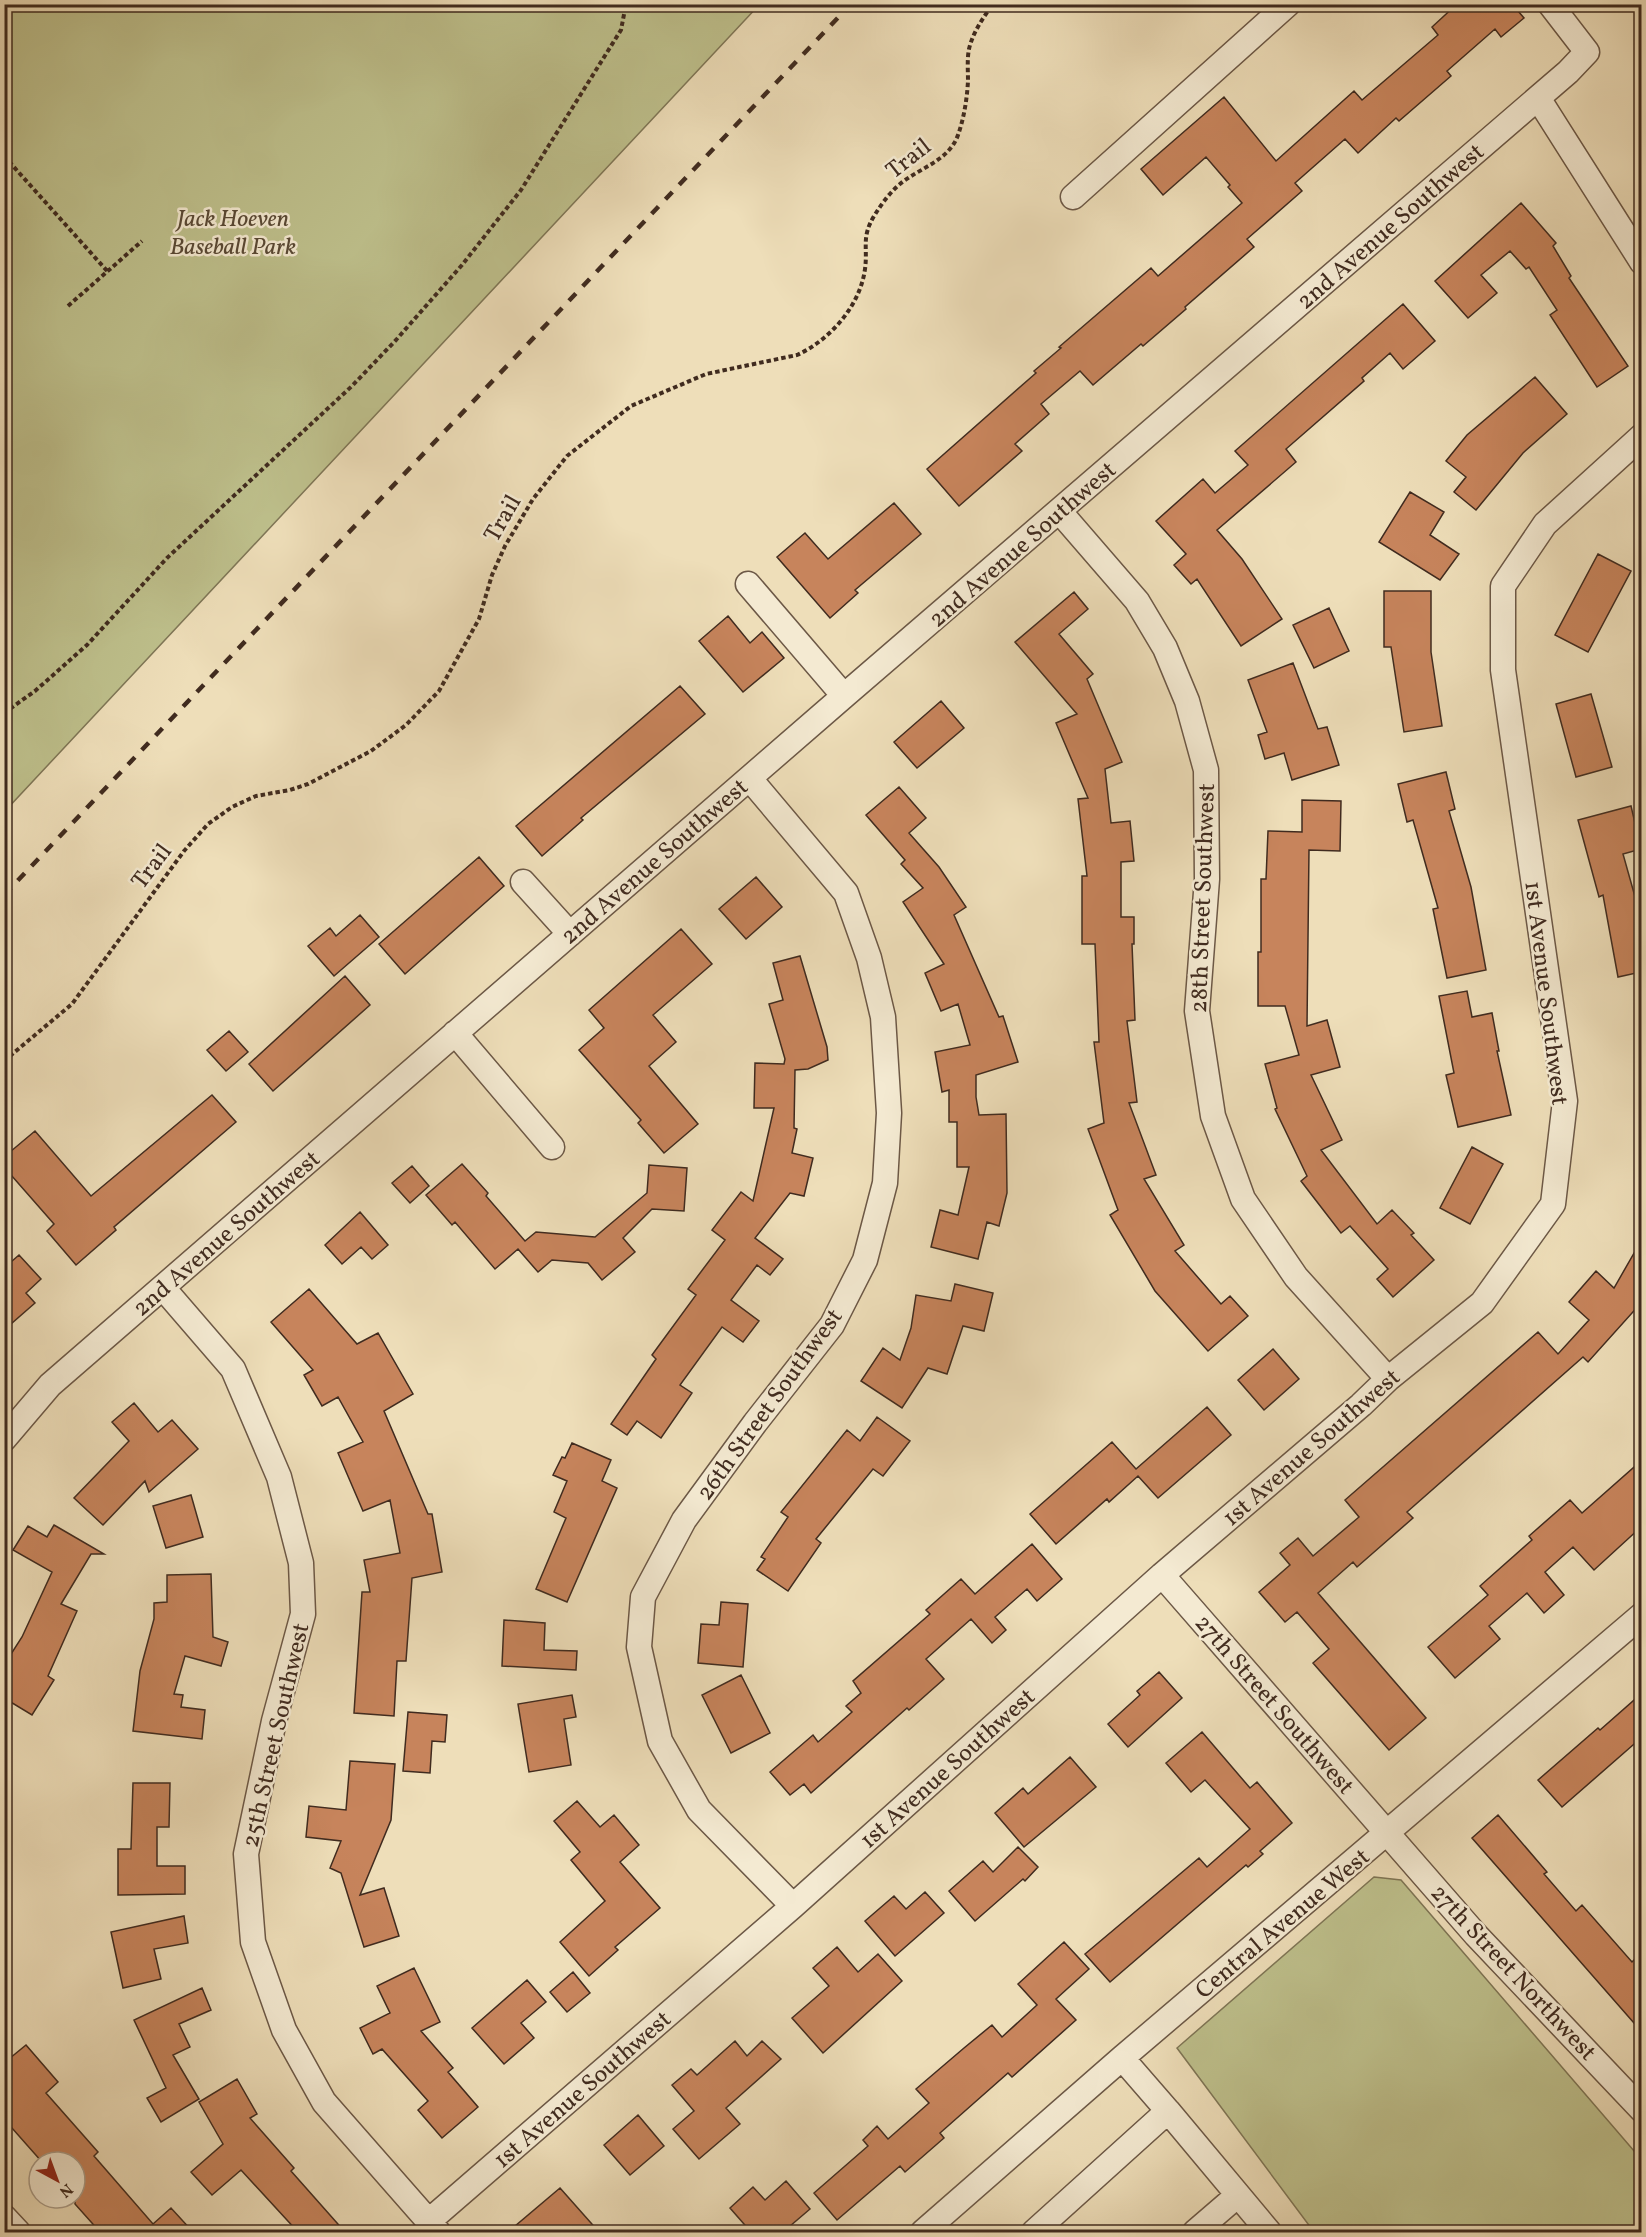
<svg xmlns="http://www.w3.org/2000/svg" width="1646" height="2237" font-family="Vollkorn,serif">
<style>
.green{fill:#bec08c;stroke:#7f7656;stroke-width:1.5}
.building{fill:#c7845c;stroke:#402b1f;stroke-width:1.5}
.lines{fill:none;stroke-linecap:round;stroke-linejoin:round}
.minor-casing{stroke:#6c5846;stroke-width:27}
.path{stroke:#402b1f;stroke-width:4;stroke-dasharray:4.5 3;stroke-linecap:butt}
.minor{stroke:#f4ead2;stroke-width:24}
.rail{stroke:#402b1f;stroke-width:4.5;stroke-dasharray:10 10;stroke-linecap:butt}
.labels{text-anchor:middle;stroke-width:5;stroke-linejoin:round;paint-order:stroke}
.street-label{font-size:24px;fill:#402b1f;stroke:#f4ead2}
.park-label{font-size:24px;font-style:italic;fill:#594935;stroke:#f4ead2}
</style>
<rect width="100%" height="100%" fill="#eedeb9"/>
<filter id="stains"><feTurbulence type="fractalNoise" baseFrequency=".00333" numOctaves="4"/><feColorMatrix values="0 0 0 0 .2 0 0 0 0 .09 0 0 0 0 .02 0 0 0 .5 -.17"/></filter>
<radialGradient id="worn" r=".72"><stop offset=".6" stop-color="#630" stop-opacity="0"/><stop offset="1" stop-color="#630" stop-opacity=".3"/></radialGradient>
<path class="green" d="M 5,4 L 759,5 L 5,811 L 4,5 Z
M 1374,1877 L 1401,1880 L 1641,2159 L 1641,2232 L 1314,2232 L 1177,2048 Z"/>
<path class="building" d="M 1457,4 L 1512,4 L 1524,18 L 1501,37 L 1495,29 L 1447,71 L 1451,76 L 1399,121 L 1396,118 L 1358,153 L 1345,139 L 1295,183 L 1302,191 L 1247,239 L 1254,247 L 1185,307 L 1186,309 L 1143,346 L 1141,344 L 1093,385 L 1080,371 L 1041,404 L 1049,414 L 1015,444 L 1022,451 L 959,506 L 927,469 L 1036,373 L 1034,371 L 1061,348 L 1059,347 L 1151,268 L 1158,276 L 1242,203 L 1228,187 L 1230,185 L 1206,157 L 1163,195 L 1141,169 L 1224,97 L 1276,161 L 1354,91 L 1362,100 L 1438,35 L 1432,27 Z
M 1521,203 L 1556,243 L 1553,246 L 1571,276 L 1569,278 L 1628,366 L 1597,387 L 1550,315 L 1557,310 L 1529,267 L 1526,269 L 1510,251 L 1481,275 L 1497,293 L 1468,318 L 1435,281 Z
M 1403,304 L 1435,341 L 1403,369 L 1390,353 L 1362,378 L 1364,381 L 1286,449 L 1296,462 L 1217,530 L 1242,559 L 1282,619 L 1241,646 L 1197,579 L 1191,584 L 1174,565 L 1186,554 L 1156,521 L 1203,479 L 1215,493 L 1248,465 L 1235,451 Z
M 1535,377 L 1567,414 L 1523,453 L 1476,510 L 1454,492 L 1466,477 L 1446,461 L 1467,435 Z
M 1410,492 L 1444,512 L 1430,535 L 1459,554 L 1440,580 L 1379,542 Z
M 894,503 L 921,534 L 855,590 L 858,593 L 830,618 L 777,557 L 805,533 L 828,559 Z
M 1598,554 L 1631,571 L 1588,652 L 1555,635 Z
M 1384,591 L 1431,591 L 1431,652 L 1442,726 L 1404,732 L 1391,647 L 1384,647 Z
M 1074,592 L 1088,609 L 1059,634 L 1093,674 L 1087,679 L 1122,762 L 1105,769 L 1111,823 L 1130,821 L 1134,861 L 1121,862 L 1121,917 L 1134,917 L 1134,944 L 1132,944 L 1135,1020 L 1127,1021 L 1137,1102 L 1129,1103 L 1156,1175 L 1144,1179 L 1184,1245 L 1175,1251 L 1221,1304 L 1230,1296 L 1248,1316 L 1208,1351 L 1155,1291 L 1110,1215 L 1118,1210 L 1088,1129 L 1104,1123 L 1094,1042 L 1099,1042 L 1095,944 L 1082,944 L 1082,876 L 1087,876 L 1078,799 L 1088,798 L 1056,723 L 1077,714 L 1015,642 Z
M 1329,608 L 1349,651 L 1314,668 L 1293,625 Z
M 728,616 L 750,643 L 762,632 L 784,658 L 743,692 L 699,641 Z
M 1293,663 L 1318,729 L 1327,727 L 1339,765 L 1292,780 L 1284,753 L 1265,759 L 1258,735 L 1267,732 L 1248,680 Z
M 680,686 L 705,714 L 581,818 L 583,820 L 542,856 L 516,826 Z
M 1591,694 L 1612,767 L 1576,777 L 1556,704 Z
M 941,701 L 964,728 L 917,768 L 894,742 Z
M 1446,772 L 1455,809 L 1449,811 L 1471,887 L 1486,970 L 1447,978 L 1433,909 L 1438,908 L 1413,820 L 1407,822 L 1398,784 Z
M 899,787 L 926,818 L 909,833 L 939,867 L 966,907 L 954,915 L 999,1017 L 1003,1016 L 1018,1062 L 976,1075 L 976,1097 L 979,1115 L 1006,1114 L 1007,1193 L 999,1226 L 987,1222 L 978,1259 L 931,1247 L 940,1210 L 958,1215 L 969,1167 L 957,1167 L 957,1122 L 949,1122 L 949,1090 L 942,1092 L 935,1052 L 970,1045 L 958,1004 L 941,1011 L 925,973 L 944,964 L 903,902 L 923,888 L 901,864 L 905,860 L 866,815 Z
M 1302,800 L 1341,801 L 1340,851 L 1309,850 L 1307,1026 L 1327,1020 L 1340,1067 L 1311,1075 L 1342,1140 L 1321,1150 L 1377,1224 L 1392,1210 L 1414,1233 L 1411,1235 L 1434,1260 L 1393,1297 L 1377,1279 L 1388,1269 L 1350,1226 L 1341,1233 L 1301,1181 L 1307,1176 L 1275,1109 L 1277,1108 L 1265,1064 L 1299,1055 L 1285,1006 L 1258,1006 L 1258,952 L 1261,952 L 1261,879 L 1266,879 L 1268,831 L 1302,832 Z
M 1631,806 L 1641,849 L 1623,854 L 1639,911 L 1641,910 L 1641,972 L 1618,977 L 1603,895 L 1599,897 L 1578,820 Z
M 479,857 L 504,886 L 405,974 L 379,944 Z
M 756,877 L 782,907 L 746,939 L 719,909 Z
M 360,915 L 379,937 L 334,976 L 308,946 L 330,928 L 336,936 Z
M 681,929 L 712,964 L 653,1015 L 676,1042 L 649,1066 L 698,1124 L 664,1153 L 638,1123 L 641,1120 L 579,1050 L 604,1028 L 589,1010 Z
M 800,956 L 827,1047 L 828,1060 L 808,1069 L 795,1070 L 794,1128 L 797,1129 L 792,1153 L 813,1158 L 804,1196 L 790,1193 L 755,1238 L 783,1259 L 770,1275 L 757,1265 L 731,1300 L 759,1321 L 743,1342 L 722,1327 L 680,1385 L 692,1393 L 661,1438 L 637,1421 L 627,1435 L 611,1424 L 656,1359 L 652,1355 L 696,1295 L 688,1289 L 725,1240 L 712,1230 L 741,1192 L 753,1201 L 774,1108 L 754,1108 L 755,1063 L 784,1064 L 785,1059 L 769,1004 L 783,1000 L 773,963 Z
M 345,976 L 370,1005 L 273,1091 L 249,1064 Z
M 1467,991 L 1472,1017 L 1492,1013 L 1499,1051 L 1497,1051 L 1511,1115 L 1458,1127 L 1446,1075 L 1454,1073 L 1439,996 Z
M 229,1031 L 248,1052 L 226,1071 L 207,1050 Z
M 212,1095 L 236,1122 L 114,1227 L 116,1230 L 76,1265 L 47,1231 L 54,1224 L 4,1167 L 4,1157 L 35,1131 L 91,1196 Z
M 1472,1147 L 1503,1164 L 1470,1224 L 1440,1208 Z
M 462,1164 L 488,1193 L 486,1196 L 525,1241 L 536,1232 L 595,1237 L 647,1193 L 649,1165 L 687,1168 L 684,1211 L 652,1209 L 623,1238 L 635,1252 L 602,1280 L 588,1263 L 552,1260 L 538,1272 L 518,1249 L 495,1269 L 455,1222 L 452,1225 L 426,1195 Z
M 412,1166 L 429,1186 L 410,1203 L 392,1183 Z
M 360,1212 L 388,1245 L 372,1259 L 361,1247 L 342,1264 L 325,1245 Z
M 1641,1241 L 1641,1303 L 1588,1362 L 1583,1357 L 1407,1512 L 1413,1518 L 1357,1567 L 1353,1562 L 1318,1593 L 1426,1718 L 1389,1750 L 1313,1663 L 1329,1649 L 1297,1612 L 1285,1622 L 1259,1592 L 1290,1565 L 1280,1553 L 1298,1538 L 1313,1556 L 1359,1517 L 1345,1500 L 1538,1332 L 1558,1354 L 1589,1320 L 1569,1302 L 1596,1271 L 1614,1288 Z
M 19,1255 L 41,1279 L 26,1293 L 35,1303 L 4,1330 L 4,1268 Z
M 955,1284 L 993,1293 L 984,1331 L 963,1326 L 947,1374 L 928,1368 L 902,1408 L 861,1381 L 883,1348 L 900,1360 L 911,1328 L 916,1295 L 951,1301 Z
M 309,1289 L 357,1344 L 378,1333 L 413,1394 L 384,1411 L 428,1514 L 432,1514 L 442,1572 L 412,1578 L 406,1661 L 397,1661 L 394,1716 L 354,1713 L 362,1592 L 370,1592 L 364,1560 L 400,1553 L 390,1500 L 363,1511 L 338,1453 L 363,1442 L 338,1397 L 322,1406 L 304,1375 L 313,1370 L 271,1322 Z
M 1273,1349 L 1299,1379 L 1264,1410 L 1238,1380 Z
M 134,1403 L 158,1432 L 172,1420 L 198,1449 L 149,1492 L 145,1481 L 103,1525 L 74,1498 L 129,1441 L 112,1422 Z
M 1207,1407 L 1231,1435 L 1158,1498 L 1138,1476 L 1109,1502 L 1107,1499 L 1056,1544 L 1030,1514 L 1112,1442 L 1136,1469 Z
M 877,1417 L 910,1441 L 883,1476 L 873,1469 L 816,1539 L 821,1543 L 788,1591 L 757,1570 L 765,1559 L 761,1557 L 788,1517 L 781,1512 L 847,1430 L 860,1441 Z
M 572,1443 L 611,1460 L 602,1481 L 617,1488 L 567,1602 L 536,1589 L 566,1518 L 554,1512 L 567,1481 L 553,1475 L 562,1457 L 565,1458 Z
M 1641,1461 L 1641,1527 L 1594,1570 L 1573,1547 L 1545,1572 L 1564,1595 L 1544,1613 L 1527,1593 L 1489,1626 L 1500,1639 L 1455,1678 L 1428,1647 L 1488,1595 L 1480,1586 L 1532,1540 L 1529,1536 L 1570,1500 L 1582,1513 Z
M 191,1495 L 203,1537 L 166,1548 L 153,1506 Z
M 54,1525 L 104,1554 L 91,1554 L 61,1604 L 77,1611 L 48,1676 L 54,1680 L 32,1715 L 4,1698 L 4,1665 L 22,1637 L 52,1572 L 13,1550 L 28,1526 L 47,1537 Z
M 1032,1544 L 1062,1579 L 1037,1601 L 1027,1589 L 995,1617 L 1006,1630 L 992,1643 L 971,1619 L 926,1659 L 944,1679 L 909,1710 L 907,1708 L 811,1793 L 804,1784 L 790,1795 L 770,1772 L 813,1735 L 818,1742 L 852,1712 L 846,1706 L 861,1693 L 853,1681 L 930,1614 L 926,1610 L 961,1579 L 975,1594 Z
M 211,1574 L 213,1637 L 228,1642 L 221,1666 L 185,1656 L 174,1694 L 183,1695 L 181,1707 L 205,1710 L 202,1739 L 133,1731 L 140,1671 L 154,1619 L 154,1603 L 167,1602 L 167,1575 Z
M 721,1602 L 748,1604 L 743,1667 L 698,1663 L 701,1624 L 719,1625 Z
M 504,1620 L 545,1623 L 544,1650 L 577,1651 L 576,1670 L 502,1666 Z
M 1159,1672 L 1182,1698 L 1128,1747 L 1108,1724 L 1140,1695 L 1137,1691 Z
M 741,1675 L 770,1733 L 731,1753 L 702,1695 Z
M 1641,1694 L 1641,1738 L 1562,1807 L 1538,1780 L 1598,1728 L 1600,1730 Z
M 572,1695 L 576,1717 L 564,1719 L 571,1765 L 529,1772 L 518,1704 Z
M 408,1712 L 447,1715 L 445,1742 L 432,1741 L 430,1773 L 403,1771 Z
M 1202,1732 L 1250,1788 L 1257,1782 L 1292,1823 L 1260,1851 L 1263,1854 L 1248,1867 L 1246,1865 L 1110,1982 L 1085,1954 L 1199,1858 L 1207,1867 L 1250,1829 L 1205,1780 L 1191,1792 L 1166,1763 Z
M 1070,1757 L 1096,1787 L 1024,1847 L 995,1813 L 1023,1788 L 1028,1794 Z
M 350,1761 L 395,1764 L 391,1820 L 360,1895 L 384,1888 L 399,1936 L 364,1947 L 341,1873 L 330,1868 L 341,1841 L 306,1837 L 309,1806 L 346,1810 Z
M 133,1783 L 170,1783 L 169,1827 L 157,1827 L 157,1866 L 185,1866 L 185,1894 L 118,1895 L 118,1849 L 131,1849 Z
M 577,1801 L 600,1827 L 614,1815 L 639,1845 L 620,1862 L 660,1908 L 615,1947 L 618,1950 L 589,1976 L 560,1942 L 605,1901 L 571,1860 L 580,1852 L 554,1821 Z
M 1498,1815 L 1547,1872 L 1544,1874 L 1576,1911 L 1582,1905 L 1632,1962 L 1641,1953 L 1641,2031 L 1472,1838 Z
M 1018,1847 L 1038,1867 L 1025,1881 L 1023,1879 L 975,1921 L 949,1891 L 983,1861 L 993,1872 Z
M 925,1892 L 944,1913 L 895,1956 L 865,1921 L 894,1896 L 906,1909 Z
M 184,1916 L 188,1943 L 154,1949 L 161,1979 L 123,1988 L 111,1932 Z
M 1064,1942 L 1089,1969 L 1056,1999 L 1076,2020 L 1012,2077 L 1008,2073 L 940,2133 L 944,2138 L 905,2172 L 900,2166 L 837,2220 L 814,2193 L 868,2146 L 863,2140 L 877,2126 L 888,2139 L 929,2103 L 916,2089 L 964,2048 L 992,2025 L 1002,2037 L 1037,2005 L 1018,1984 Z
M 837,1947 L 858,1972 L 878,1954 L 902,1981 L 823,2053 L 792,2018 L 829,1986 L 813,1968 Z
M 414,1968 L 440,2022 L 421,2031 L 453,2068 L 448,2072 L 478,2107 L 442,2138 L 418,2110 L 428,2101 L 382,2049 L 373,2054 L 360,2028 L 390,2013 L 377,1986 Z
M 573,1972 L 590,1993 L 567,2012 L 550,1992 Z
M 527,1980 L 546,2002 L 521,2023 L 534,2038 L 504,2064 L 472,2028 Z
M 202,1988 L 211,2010 L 179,2024 L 190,2047 L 173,2055 L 199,2099 L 161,2122 L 147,2098 L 166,2088 L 134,2020 Z
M 735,2041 L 747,2056 L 762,2041 L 781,2059 L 726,2108 L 740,2124 L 699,2159 L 673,2129 L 694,2111 L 672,2085 L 691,2069 L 697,2075 Z
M 26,2045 L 58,2082 L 46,2093 L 98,2152 L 94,2156 L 153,2224 L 171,2208 L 193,2232 L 100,2232 L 75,2204 L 75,2162 L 42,2162 L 4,2119 L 4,2063 Z
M 237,2079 L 257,2114 L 250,2118 L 294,2168 L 291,2171 L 345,2232 L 298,2232 L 241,2170 L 212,2195 L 191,2172 L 223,2144 L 199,2102 Z
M 638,2115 L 664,2146 L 630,2175 L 604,2145 Z
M 786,2181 L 810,2209 L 783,2232 L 751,2232 L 730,2208 L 753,2187 L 765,2200 Z
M 560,2188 L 599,2232 L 508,2232 Z"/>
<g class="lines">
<g class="minor-casing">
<path id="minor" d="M 1538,98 L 1642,262
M 1073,197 L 1288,4
M 1060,512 L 1137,601 L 1165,648 L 1187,701 L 1206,770 L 1207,879 L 1197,1011 L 1213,1116 L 1243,1199 L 1296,1277 L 1388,1379
M 748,584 L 844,696
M 750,779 L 846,893 L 869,958 L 883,1017 L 889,1113 L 885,1183 L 865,1260 L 832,1325 L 755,1423 L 684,1520 L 643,1597 L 639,1647 L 660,1741 L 699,1810 L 793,1906
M 523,882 L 570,934
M 455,1033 L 552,1147
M 164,1289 L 233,1369 L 279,1477 L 301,1563 L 303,1614 L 274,1721 L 246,1854 L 253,1942 L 284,2030 L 324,2102 L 438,2232
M 4,1439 L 50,1385 L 844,696 L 1568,72 L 1587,52 L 1550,4
M 1162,1575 L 1476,1935 L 1642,2110
M 1168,2111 L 1269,2232
M 4,2217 L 18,2232
M 429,2221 L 793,1906 L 1162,1575 L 1361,1405 L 1388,1379 L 1482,1303 L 1553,1204 L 1565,1101 L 1503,670 L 1503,586 L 1545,524 L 1642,436
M 923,2232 L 1122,2058 L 1642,1615
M 1034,2232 L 1168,2111 L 1122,2058
M 1195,2232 L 1238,2195"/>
</g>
<path class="path" d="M 4,156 L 108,272
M 68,306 L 142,241
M 4,713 L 35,691 L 87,645 L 167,558 L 352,386 L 396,340 L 462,265 L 521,190 L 621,30 L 626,4
M 4,1061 L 72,1004 L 184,851 L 208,824 L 232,807 L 256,796 L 290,790 L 308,784 L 371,751 L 406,725 L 439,691 L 479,619 L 492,575 L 505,546 L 533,499 L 567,456 L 631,406 L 706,374 L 797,355 C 830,340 860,306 865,269 C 868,247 861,238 874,216 C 881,205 889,193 900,184 C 919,168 949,161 958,135 C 964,118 967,99 968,81 C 968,71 967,59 969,49 C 973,32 983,18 993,4"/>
<use href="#minor" class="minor"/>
<path class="rail" d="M 4,895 L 851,4"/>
</g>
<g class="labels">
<g class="street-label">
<text transform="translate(908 158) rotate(-38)" y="8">Trail</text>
<text transform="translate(1390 226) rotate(-41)" y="8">2nd Avenue Southwest</text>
<text transform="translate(502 518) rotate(-60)" y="8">Trail</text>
<text transform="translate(1022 544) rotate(-41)" y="8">2nd Avenue Southwest</text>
<text transform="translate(654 861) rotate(-41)" y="8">2nd Avenue Southwest</text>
<text transform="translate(151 866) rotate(-53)" y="8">Trail</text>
<text transform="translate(1202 898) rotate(-88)" y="8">28th Street Southwest</text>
<text transform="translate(1547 993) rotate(83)" y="8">1st Avenue Southwest</text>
<text transform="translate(226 1233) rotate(-41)" y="8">2nd Avenue Southwest</text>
<text transform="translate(769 1404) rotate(-54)" y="8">26th Street Southwest</text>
<text transform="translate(1311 1447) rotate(-41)" y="8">1st Avenue Southwest</text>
<text transform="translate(1275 1704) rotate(49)" y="8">27th Street Southwest</text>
<text transform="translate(275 1735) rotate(-77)" y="8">25th Street Southwest</text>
<text transform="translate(947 1768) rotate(-42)" y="8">1st Avenue Southwest</text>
<text transform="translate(1282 1923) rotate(-40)" y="8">Central Avenue West</text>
<text transform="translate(1514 1972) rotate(47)" y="8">27th Street Northwest</text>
<text transform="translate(582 2089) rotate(-41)" y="8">1st Avenue Southwest</text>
</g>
<g class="park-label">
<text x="233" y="226">Jack Hoeven<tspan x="233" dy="28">Baseball Park</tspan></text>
</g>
</g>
<rect width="1646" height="2237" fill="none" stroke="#eedeb9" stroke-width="24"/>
<rect x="6" y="6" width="1634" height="2225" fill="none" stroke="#402b1f" stroke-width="3"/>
<rect x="12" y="12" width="1622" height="2213" fill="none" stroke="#402b1f" stroke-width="1.5"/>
<g transform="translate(57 2180) rotate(139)"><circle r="28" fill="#f4ead2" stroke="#ac9e8a" stroke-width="1.5"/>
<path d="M0-4.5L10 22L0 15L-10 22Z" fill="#8f2418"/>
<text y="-9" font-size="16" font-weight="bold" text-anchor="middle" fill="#402b1f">N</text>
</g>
<rect width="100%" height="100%" filter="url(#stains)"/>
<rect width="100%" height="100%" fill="url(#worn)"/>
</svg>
